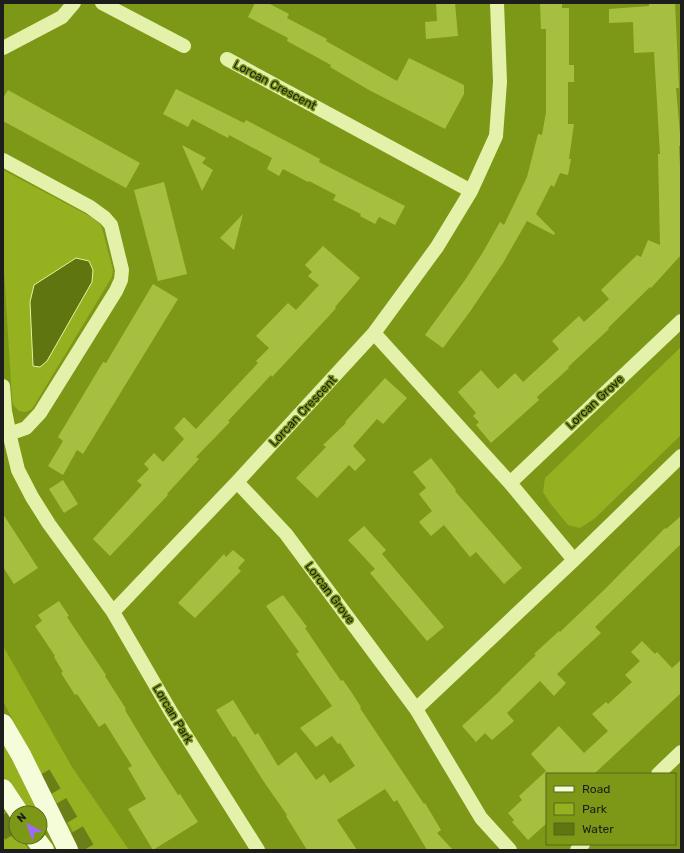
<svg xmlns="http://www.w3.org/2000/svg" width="684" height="853" font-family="Rubik,sans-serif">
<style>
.green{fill:#95b120}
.water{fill:#5f750f;stroke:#e4f49d}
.building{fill:#a6bf40}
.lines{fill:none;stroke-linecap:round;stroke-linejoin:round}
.highway-tunnel{stroke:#6a7f18;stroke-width:22;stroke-dasharray:22 11;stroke-linecap:butt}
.street{stroke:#e4f1ab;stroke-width:14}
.secondary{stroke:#f4fcd9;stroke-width:20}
.labels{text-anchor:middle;stroke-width:3;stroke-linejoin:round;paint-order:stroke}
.street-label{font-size:12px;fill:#1d1d1d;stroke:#7d9817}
</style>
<rect width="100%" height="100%" fill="#7d9817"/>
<path class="green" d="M 3,170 L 93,218 L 100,224 L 102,228 L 113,270 L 112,277 L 32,409 L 25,412 L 19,411 L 14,406 L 12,400 L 3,253 Z
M 681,347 L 681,435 L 594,519 L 580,528 L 568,525 L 550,503 L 543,492 L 545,478 Z
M 3,646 L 72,767 L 129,850 L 83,850 L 47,785 L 3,701 Z
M 3,743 L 49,830 L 41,835 L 40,813 L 27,813 L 3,776 Z
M 3,810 L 16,831 L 16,837 L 20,837 L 29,850 L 3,850 Z"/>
<path class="water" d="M 76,258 L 89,261 L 93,270 L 92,282 L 47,361 L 40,367 L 33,366 L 30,302 L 34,285 Z"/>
<path class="building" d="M 255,3 L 268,3 L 289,14 L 287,18 L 327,39 L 326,41 L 397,81 L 409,58 L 464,85 L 464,94 L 445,129 L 369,90 L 330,67 L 331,65 L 287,41 L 288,38 L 248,17 Z
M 436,3 L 455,3 L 458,36 L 426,39 L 425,22 L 437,21 Z
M 540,3 L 562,3 L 562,8 L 569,8 L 569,65 L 574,65 L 574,82 L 568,82 L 568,124 L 574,124 L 569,159 L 571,159 L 568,175 L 560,173 L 554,187 L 551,185 L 536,214 L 555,233 L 554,235 L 527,221 L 503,263 L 469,313 L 443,348 L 425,335 L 465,280 L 483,252 L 500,222 L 504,225 L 527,177 L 538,134 L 542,135 L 546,112 L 546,29 L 541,29 Z
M 649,3 L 675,3 L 679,88 L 676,88 L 681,146 L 679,146 L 681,188 L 681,255 L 651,288 L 650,287 L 608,328 L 609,329 L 568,367 L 569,368 L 537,397 L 539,400 L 491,443 L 476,425 L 479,422 L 473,416 L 476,413 L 458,392 L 481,370 L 498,389 L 515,373 L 523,382 L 559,349 L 552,341 L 579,316 L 584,322 L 609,299 L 601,290 L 637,255 L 641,257 L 648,240 L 660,245 L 658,154 L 660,154 L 654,52 L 634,53 L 633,22 L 609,23 L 609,9 L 649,6 Z
M 176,89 L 244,123 L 246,120 L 320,159 L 319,162 L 405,206 L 395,225 L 379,217 L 375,224 L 360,216 L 361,214 L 333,200 L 336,195 L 309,181 L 308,182 L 283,169 L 279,176 L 267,169 L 272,158 L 229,135 L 228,138 L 192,119 L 188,127 L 163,114 Z
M 8,90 L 140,163 L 126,188 L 3,121 L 3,98 Z
M 182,145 L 206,158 L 202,163 L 213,170 L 202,191 Z
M 164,182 L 187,274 L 158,281 L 134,190 Z
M 243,214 L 234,250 L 220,238 Z
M 323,246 L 360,278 L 335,307 L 336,308 L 328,317 L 272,377 L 271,375 L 228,421 L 230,422 L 196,457 L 199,459 L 167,494 L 168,495 L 110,556 L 93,539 L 142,485 L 137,481 L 149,469 L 144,464 L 154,453 L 163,462 L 184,439 L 174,428 L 184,417 L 196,429 L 258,363 L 256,361 L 269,348 L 256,336 L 288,303 L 296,310 L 319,285 L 308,276 L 312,272 L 305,265 Z
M 153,284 L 178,299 L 83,454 L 77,450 L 63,475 L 48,466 L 63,441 L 58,437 L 103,362 L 106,363 Z
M 385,378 L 407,398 L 383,424 L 377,419 L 353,446 L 366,460 L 355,471 L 349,465 L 317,498 L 296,478 L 326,447 L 323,445 L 346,423 L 345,422 Z
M 431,458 L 456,490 L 455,491 L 522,568 L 504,584 L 476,552 L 470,557 L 444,525 L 431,536 L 419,522 L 432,511 L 419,494 L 426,488 L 413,472 Z
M 63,480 L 78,504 L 64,513 L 49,489 Z
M 3,514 L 38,568 L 14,584 L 3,567 Z
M 681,516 L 681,544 L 595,627 L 601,633 L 557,674 L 566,683 L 554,696 L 540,681 L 507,713 L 514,721 L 492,740 L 485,733 L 476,742 L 462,726 L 501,690 L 501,689 L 536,655 L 534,654 L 559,631 L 560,632 L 606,588 L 665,528 L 666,529 Z
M 364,526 L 386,550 L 382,554 L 444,627 L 427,641 L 370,573 L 375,569 L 348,540 Z
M 233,550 L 245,560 L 238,568 L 241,571 L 195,618 L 178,603 L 224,554 L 226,557 Z
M 283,595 L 307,627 L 305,628 L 341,681 L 343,680 L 352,693 L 361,707 L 360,708 L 424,804 L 425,803 L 441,830 L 437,833 L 453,850 L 427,850 L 397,800 L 394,802 L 385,789 L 337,820 L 357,850 L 307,850 L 286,816 L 287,815 L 262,779 L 235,736 L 233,737 L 216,710 L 233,700 L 255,735 L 258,733 L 278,766 L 296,752 L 316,780 L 324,774 L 330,783 L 355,766 L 340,743 L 338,744 L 332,736 L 316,747 L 300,728 L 332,706 L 296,654 L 299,652 L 266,606 Z
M 59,601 L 69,616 L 67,617 L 106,675 L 105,676 L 126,709 L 125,710 L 146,745 L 178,795 L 180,794 L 198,822 L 153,850 L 128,809 L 146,799 L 128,768 L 132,766 L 105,723 L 99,727 L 77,694 L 75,695 L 61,673 L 63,672 L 54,657 L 55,656 L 35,626 L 42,621 L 38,615 Z
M 642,641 L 655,654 L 657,652 L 672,668 L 681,660 L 681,693 L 594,774 L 549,774 L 547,772 L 547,823 L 528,840 L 512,822 L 514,820 L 508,813 L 522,800 L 519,796 L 546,771 L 531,754 L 559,726 L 584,753 L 608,731 L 592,714 L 606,702 L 608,704 L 632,682 L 625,675 L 640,661 L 631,652 Z"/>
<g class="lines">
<path class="highway-tunnel" d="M 40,775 L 84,850
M 3,815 L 16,836"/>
<path class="street" d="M 102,3 L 184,46
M 3,48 L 62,17 L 74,3
M 227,59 L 471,191
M 3,160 L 90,207 L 105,218 L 111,225 L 122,270 L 121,280 L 116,291 L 40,413 L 26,428 L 9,434
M 374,333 L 510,483 L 574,560
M 3,386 L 5,411 L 11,441 L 18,470 L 32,497 L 49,524 L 113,612 L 171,712 L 258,850
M 237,482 L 286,534 L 416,709 L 481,818 L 510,850
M 510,483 L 681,321
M 113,612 L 237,482 L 374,333 L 437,247 L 471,191 L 496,136 L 500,82 L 497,3
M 416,709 L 574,560 L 681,456
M 658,774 L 681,752
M 577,850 L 583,844"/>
<path class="secondary" d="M 3,724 L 21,755 L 68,850
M 3,789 L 19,813
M 34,837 L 44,850"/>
</g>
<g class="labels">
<g class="street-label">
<text transform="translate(275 85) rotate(28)" y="4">Lorcan Crescent</text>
<text transform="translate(595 402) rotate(-43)" y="4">Lorcan Grove</text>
<text transform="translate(303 411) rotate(-47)" y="4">Lorcan Crescent</text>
<text transform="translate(330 593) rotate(53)" y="4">Lorcan Grove</text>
<text transform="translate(173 714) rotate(59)" y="4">Lorcan Park</text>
</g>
</g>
<rect width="684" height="853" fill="none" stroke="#1d1d1d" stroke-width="8"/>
<rect x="546" y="773" width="130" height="72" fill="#7d9817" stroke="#576719"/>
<rect x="554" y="786" width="20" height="6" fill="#f4fcd9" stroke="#576719"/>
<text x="582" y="793" font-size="12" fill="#1d1d1d">Road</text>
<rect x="554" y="803" width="20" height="12" fill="#95b120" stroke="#576719"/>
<text x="582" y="813" font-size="12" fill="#1d1d1d">Park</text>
<rect x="554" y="823" width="20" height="12" fill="#5f750f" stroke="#576719"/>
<text x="582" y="833" font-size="12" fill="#1d1d1d">Water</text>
<g transform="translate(28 825) rotate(319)"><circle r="19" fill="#7d9817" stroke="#576719"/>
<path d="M0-3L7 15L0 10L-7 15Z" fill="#9f6bff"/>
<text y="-6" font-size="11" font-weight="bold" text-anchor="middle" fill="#1d1d1d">N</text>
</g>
</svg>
